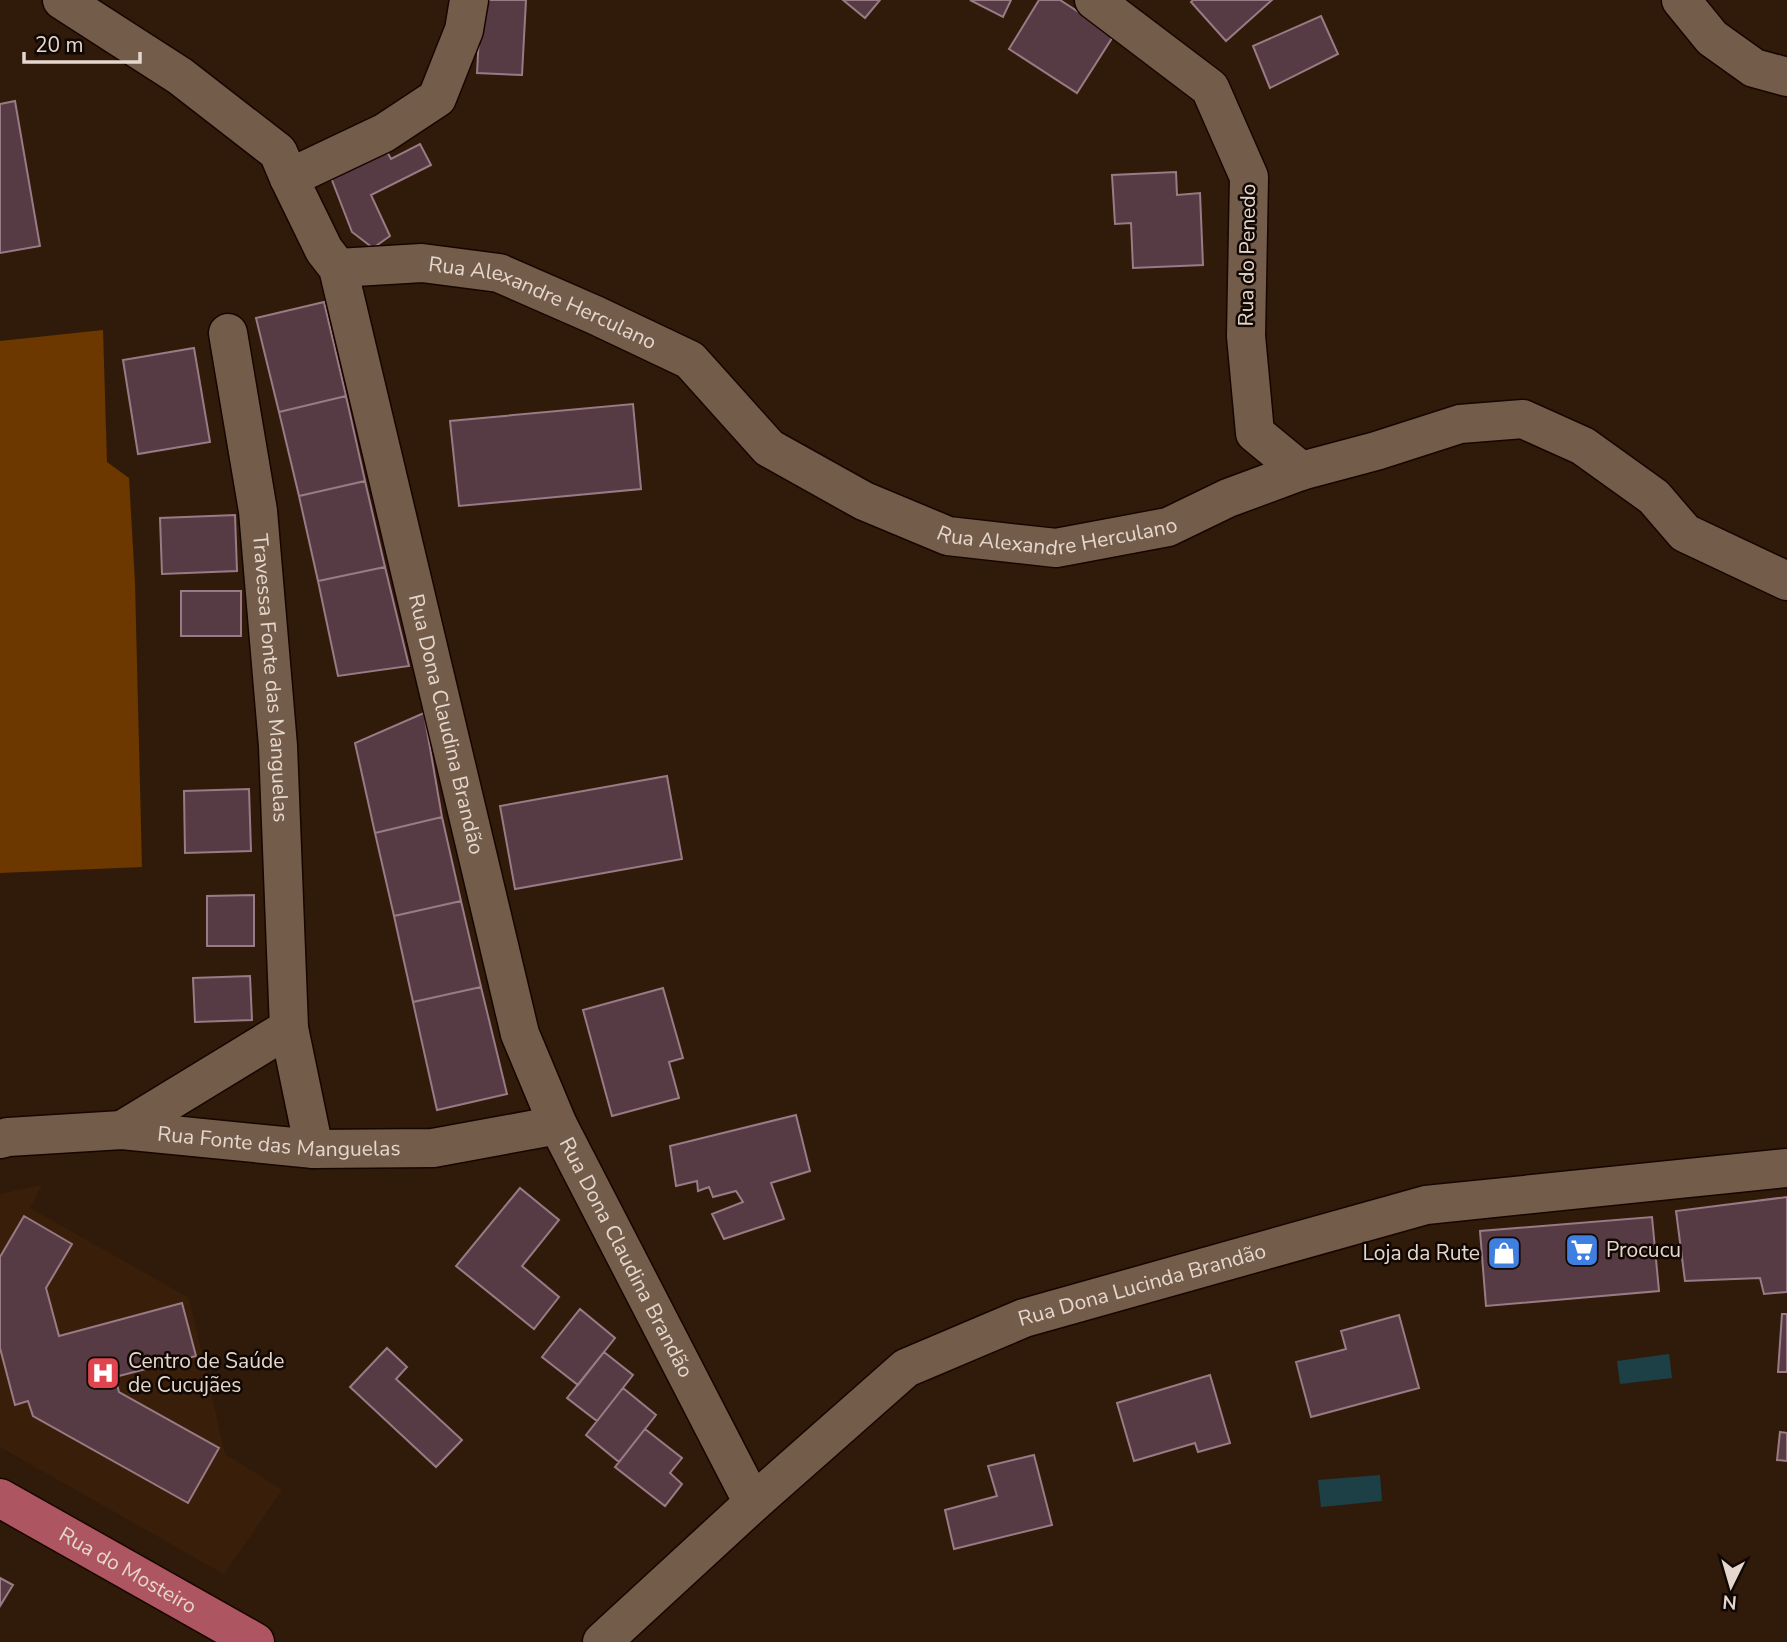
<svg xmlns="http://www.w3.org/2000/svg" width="1787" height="1642" font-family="'Nunito Sans',sans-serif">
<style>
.built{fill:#391f0a}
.green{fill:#6d3700}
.water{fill:#1c4046}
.building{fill:#573b44;stroke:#9a7a84;stroke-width:2}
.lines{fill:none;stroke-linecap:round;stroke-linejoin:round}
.minor-casing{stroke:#170500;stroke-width:41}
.major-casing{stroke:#170500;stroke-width:41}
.minor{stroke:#745c4a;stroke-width:38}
.major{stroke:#ad5560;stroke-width:38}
.labels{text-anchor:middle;stroke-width:5;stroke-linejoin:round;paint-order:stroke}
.street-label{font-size:21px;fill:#e5d7cd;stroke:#110803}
.poi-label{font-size:21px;fill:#e5d7cd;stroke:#110803;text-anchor:start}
</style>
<rect width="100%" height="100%" fill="#301b0b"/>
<path class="built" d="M 42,1185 L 30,1208 L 189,1298 L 225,1454 L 282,1490 L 224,1574 L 0,1447 L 0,1194 Z"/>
<path class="green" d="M 103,330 L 107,462 L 129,478 L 135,583 L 142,867 L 0,873 L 0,341 Z"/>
<path class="water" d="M 1669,1354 L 1672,1378 L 1620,1384 L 1617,1361 Z
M 1380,1475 L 1382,1501 L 1321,1507 L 1318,1480 Z"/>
<path class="building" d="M 481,0 L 526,0 L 522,75 L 477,73 Z
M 843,0 L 880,0 L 865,18 Z
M 970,0 L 1011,0 L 1003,17 Z
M 1039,0 L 1060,0 L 1114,35 L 1077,93 L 1009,49 Z
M 1193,0 L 1272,0 L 1226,41 L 1191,2 Z
M 1321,16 L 1338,54 L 1270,88 L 1253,46 Z
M 15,101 L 40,246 L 0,253 L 0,104 Z
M 420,144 L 431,165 L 371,195 L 390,236 L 373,248 L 352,232 L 330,175 L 384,146 L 391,159 Z
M 1176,172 L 1177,195 L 1200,193 L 1203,265 L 1133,268 L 1131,223 L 1115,224 L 1112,175 Z
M 324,302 L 346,396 L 279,412 L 256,318 Z
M 194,348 L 210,442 L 138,454 L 123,360 Z
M 346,396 L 365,481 L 299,496 L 279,412 Z
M 633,404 L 641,489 L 459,506 L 450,421 Z
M 365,481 L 385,567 L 318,581 L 299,496 Z
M 235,515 L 237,571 L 162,574 L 160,518 Z
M 385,567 L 409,666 L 338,676 L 318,581 Z
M 181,591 L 241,591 L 241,636 L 181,636 Z
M 424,713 L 442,817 L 375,833 L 355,743 Z
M 667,776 L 682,859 L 515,889 L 500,806 Z
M 249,789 L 251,851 L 185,853 L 184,791 Z
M 442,817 L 461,901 L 394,916 L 375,833 Z
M 254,895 L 254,946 L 207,946 L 207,896 Z
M 461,901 L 481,987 L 413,1002 L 394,916 Z
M 250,976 L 252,1020 L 195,1022 L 193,978 Z
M 481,987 L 507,1094 L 437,1110 L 413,1002 Z
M 663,988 L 683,1058 L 669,1062 L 679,1098 L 612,1116 L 583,1010 Z
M 796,1115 L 810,1171 L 771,1183 L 784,1219 L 724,1239 L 712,1214 L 743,1202 L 736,1191 L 713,1197 L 709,1187 L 698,1191 L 697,1181 L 676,1186 L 670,1146 Z
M 520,1188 L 559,1220 L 522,1266 L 559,1297 L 534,1329 L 456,1266 Z
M 1787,1197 L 1787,1292 L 1764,1294 L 1760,1278 L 1685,1281 L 1676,1211 Z
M 24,1216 L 72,1244 L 46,1288 L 59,1336 L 182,1303 L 196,1356 L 115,1377 L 119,1392 L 219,1448 L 188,1503 L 33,1416 L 28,1401 L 15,1405 L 0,1348 L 0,1257 Z
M 1652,1217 L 1659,1291 L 1486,1306 L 1480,1231 Z
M 580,1309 L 615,1338 L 578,1385 L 542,1357 Z
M 1782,1314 L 1787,1314 L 1787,1372 L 1778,1372 Z
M 1399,1315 L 1419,1388 L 1311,1417 L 1296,1362 L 1346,1349 L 1341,1331 Z
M 387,1348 L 407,1367 L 396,1379 L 462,1440 L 436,1467 L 350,1387 Z
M 604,1352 L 633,1375 L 597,1421 L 567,1398 Z
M 1210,1375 L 1230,1443 L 1198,1452 L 1195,1443 L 1134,1461 L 1117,1403 Z
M 623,1388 L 656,1415 L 619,1462 L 586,1435 Z
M 645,1429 L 682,1458 L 670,1473 L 682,1484 L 665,1506 L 615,1467 Z
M 1780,1432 L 1787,1433 L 1787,1461 L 1777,1460 Z
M 1034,1455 L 1052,1525 L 954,1549 L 945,1510 L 997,1496 L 988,1466 Z
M 0,1578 L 13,1585 L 0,1606 Z"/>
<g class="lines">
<g class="minor-casing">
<g id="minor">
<path d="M 62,0 L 180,76 L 278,152 L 289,178"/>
<path id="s1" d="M 469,0 L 464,30 L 437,98 L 384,133 L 289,178 L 324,250 L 338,268 L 520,1034 L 558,1125 L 753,1503"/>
<path d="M 1094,0 L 1210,88 L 1249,177 L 1246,336 L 1255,433 L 1301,471"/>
<path d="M 1681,0 L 1712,38 L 1754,68 L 1787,77"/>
<path id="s2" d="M 338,268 L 422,263 L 499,273 L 595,315 L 690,360 L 769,448 L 864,501 L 948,536 L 1056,548 L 1168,527 L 1228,498 L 1301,471 L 1376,451 L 1460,424 L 1523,419 L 1583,446 L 1654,497 L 1685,533 L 1787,581"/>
<path id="s3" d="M 228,333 L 258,511 L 278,746 L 289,1028 L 314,1149"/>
<path d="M 122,1130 L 289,1028"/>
<path id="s4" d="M 0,1139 L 8,1137 L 122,1130 L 314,1149 L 433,1148 L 558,1125"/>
<path id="s5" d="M 602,1642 L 753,1503 L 906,1368 L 1024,1318 L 1426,1205 L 1787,1168"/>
</g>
</g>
<g class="major-casing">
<g id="major">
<path id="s6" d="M 0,1498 L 255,1642"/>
</g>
</g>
<use href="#minor" class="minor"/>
<use href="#major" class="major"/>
</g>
<defs>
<g id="supermarket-square" transform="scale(1.75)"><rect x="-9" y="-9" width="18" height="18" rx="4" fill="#3f7fe0" stroke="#110803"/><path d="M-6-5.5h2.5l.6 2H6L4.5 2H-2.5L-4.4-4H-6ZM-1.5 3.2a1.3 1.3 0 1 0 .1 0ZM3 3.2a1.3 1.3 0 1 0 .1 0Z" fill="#fff"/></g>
<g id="shop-square" transform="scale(1.75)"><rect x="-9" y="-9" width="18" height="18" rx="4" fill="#3f7fe0" stroke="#110803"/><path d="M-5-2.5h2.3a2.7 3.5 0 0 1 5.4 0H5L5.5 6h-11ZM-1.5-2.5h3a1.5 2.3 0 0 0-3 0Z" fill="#fff"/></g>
<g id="hospital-square" transform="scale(1.75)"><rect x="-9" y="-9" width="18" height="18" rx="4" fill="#e0444e" stroke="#110803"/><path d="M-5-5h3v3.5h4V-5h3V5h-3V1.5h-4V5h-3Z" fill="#fff"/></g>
</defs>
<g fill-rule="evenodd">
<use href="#supermarket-square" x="1582" y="1250"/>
<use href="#shop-square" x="1504" y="1253"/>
<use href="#hospital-square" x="103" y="1373"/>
</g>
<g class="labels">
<g class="street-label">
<text transform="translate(1247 255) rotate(-89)" y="7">Rua do Penedo</text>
<text dy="7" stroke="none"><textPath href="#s2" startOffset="212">Rua Alexandre Herculano</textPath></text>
<text dy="7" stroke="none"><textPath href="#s2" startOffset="800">Rua Alexandre Herculano</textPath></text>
<text dy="7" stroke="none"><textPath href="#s3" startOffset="348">Travessa Fonte das Manguelas</textPath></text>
<text dy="7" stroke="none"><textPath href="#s1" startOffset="844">Rua Dona Claudina Brandão</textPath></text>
<text dy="7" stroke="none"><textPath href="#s4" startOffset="280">Rua Fonte das Manguelas</textPath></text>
<text dy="7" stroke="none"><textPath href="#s1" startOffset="1410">Rua Dona Claudina Brandão</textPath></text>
<text dy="7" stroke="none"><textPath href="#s5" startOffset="660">Rua Dona Lucinda Brandão</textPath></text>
<text dy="7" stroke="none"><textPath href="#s6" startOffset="147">Rua do Mosteiro</textPath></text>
</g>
<g class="poi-label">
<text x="1606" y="1257">Procucu</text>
<text x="1480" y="1260" text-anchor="end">Loja da Rute</text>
<text x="128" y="1368">Centro de Saúde<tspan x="128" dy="24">de Cucujães</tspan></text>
</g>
</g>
<g transform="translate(1731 1586) rotate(185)" stroke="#110803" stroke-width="5" paint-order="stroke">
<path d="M0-5L12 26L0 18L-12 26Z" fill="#e5d7cd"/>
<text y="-10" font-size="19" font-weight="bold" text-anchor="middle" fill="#e5d7cd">N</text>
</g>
<path d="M24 52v10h116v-10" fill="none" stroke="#e5d7cd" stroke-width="3.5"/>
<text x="35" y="52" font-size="21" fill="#e5d7cd" stroke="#110803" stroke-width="5" paint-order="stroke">20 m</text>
</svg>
